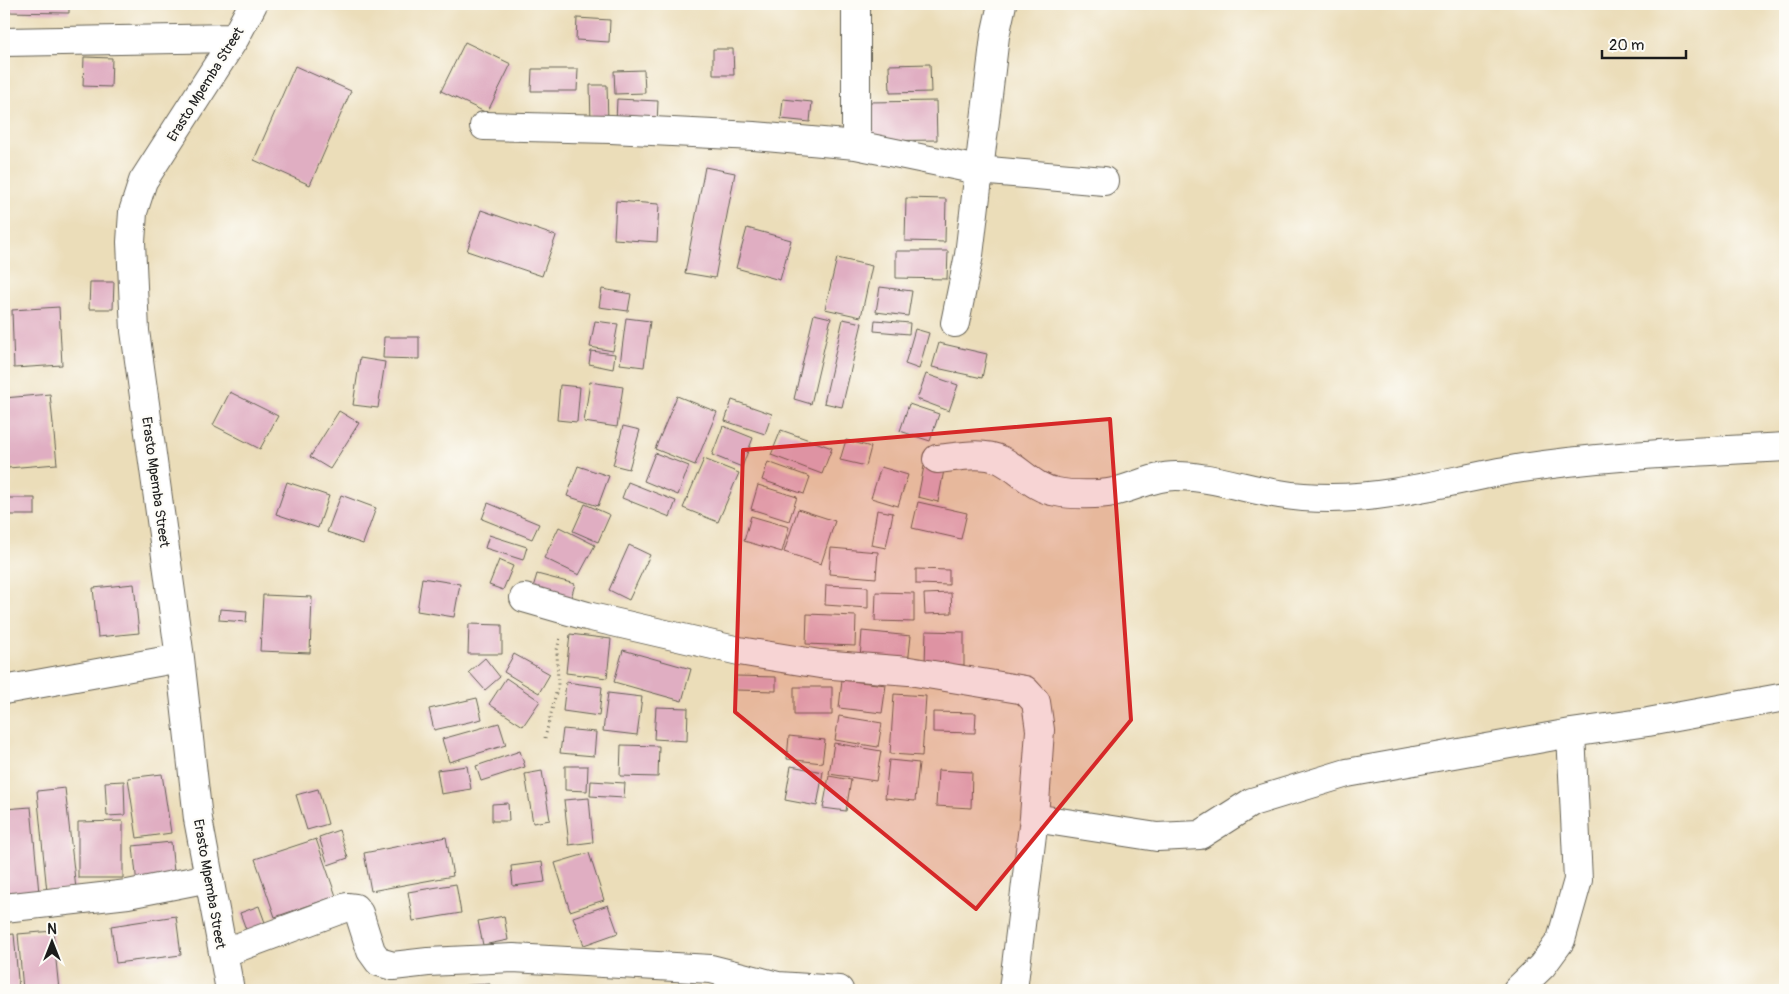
<svg xmlns="http://www.w3.org/2000/svg" width="1789" height="994" font-family="Pangolin,sans-serif">
<style>
.building{fill:#e0aec2}
.lines{fill:none;stroke-linecap:round;stroke-linejoin:round}
.minor-casing{stroke:#646053;stroke-width:30}
.path{stroke:#646053;stroke-width:3;stroke-dasharray:1 4;stroke-linecap:butt}
.minor{stroke:#fff;stroke-width:28}
.marked{fill:#d62828;fill-opacity:0.2;stroke:#d62828;stroke-width:4;stroke-linejoin:round}
.labels{text-anchor:middle;stroke-width:4.5;stroke-linejoin:round;paint-order:stroke}
.street-label{font-size:14px;fill:#1c1c1c;stroke:#fdfcf7}
</style>
<rect width="100%" height="100%" fill="#fdfcf7"/>
<filter id="ink" filterUnits="userSpaceOnUse"><feTurbulence type="fractalNoise" baseFrequency=".02" numOctaves="2"/><feDisplacementMap in="SourceGraphic" scale="10" xChannelSelector="R" yChannelSelector="G"/><feConvolveMatrix kernelMatrix="1 2 1 2 8 2 1 2 1" color-interpolation-filters="sRGB"/></filter>
<filter id="wash" filterUnits="userSpaceOnUse"><feTurbulence type="fractalNoise" baseFrequency=".0096" numOctaves="4" result="noise"/><feDisplacementMap in="SourceGraphic" scale="20" xChannelSelector="R" yChannelSelector="G"/><feGaussianBlur stdDeviation="1.12" result="paint"/><feColorMatrix in="noise" values="0 0 0 0 0 0 0 0 0 0 0 0 0 0 0 0 0 1.4 0 .05"/><feComposite in="paint" operator="in"/></filter>
<g filter="url(#wash)">
<rect width="100%" height="100%" fill="#ebddb9"/>
<g id="blocks">
<path class="building" d="M 4,4 L 69,4 L 69,13 L 4,12 Z
M 577,18 L 610,20 L 609,42 L 576,40 Z
M 465,42 L 511,64 L 487,113 L 441,91 Z
M 713,49 L 733,49 L 734,75 L 713,75 Z
M 84,57 L 112,58 L 111,87 L 83,86 Z
M 930,64 L 931,92 L 890,93 L 889,65 Z
M 295,66 L 351,91 L 310,185 L 254,160 Z
M 532,69 L 578,69 L 577,91 L 531,91 Z
M 644,70 L 645,93 L 615,94 L 614,71 Z
M 590,85 L 607,85 L 608,123 L 591,123 Z
M 617,99 L 658,101 L 657,124 L 616,122 Z
M 783,99 L 812,102 L 810,122 L 781,119 Z
M 936,101 L 937,140 L 868,141 L 868,102 Z
M 705,167 L 735,173 L 715,278 L 685,273 Z
M 906,198 L 946,199 L 945,242 L 905,241 Z
M 616,201 L 659,204 L 657,242 L 614,239 Z
M 481,210 L 556,236 L 542,276 L 467,251 Z
M 747,228 L 791,240 L 780,280 L 736,268 Z
M 896,251 L 948,251 L 947,279 L 896,278 Z
M 837,258 L 872,266 L 861,317 L 825,309 Z
M 90,282 L 114,282 L 113,309 L 89,309 Z
M 880,287 L 912,291 L 908,316 L 876,312 Z
M 602,289 L 631,294 L 628,311 L 599,307 Z
M 59,307 L 62,365 L 14,368 L 12,310 Z
M 814,314 L 831,318 L 811,404 L 794,399 Z
M 626,318 L 650,321 L 644,367 L 620,364 Z
M 843,319 L 862,323 L 842,407 L 824,403 Z
M 875,320 L 910,323 L 909,334 L 874,331 Z
M 595,321 L 618,324 L 613,351 L 590,347 Z
M 915,329 L 929,333 L 919,369 L 905,364 Z
M 384,337 L 419,337 L 419,359 L 383,358 Z
M 939,343 L 987,354 L 982,378 L 932,367 Z
M 591,351 L 615,354 L 613,369 L 589,364 Z
M 360,358 L 385,362 L 378,408 L 353,405 Z
M 926,374 L 958,385 L 949,411 L 917,399 Z
M 590,382 L 623,387 L 617,427 L 584,422 Z
M 560,385 L 580,387 L 577,422 L 557,420 Z
M 230,392 L 278,416 L 260,449 L 213,425 Z
M 50,394 L 57,464 L 8,468 L 4,420 L 4,398 Z
M 677,396 L 717,412 L 695,465 L 655,449 Z
M 732,400 L 772,414 L 765,434 L 725,421 Z
M 909,404 L 939,414 L 930,441 L 900,431 Z
M 339,411 L 359,423 L 330,469 L 310,457 Z
M 623,426 L 640,430 L 629,469 L 613,465 Z
M 723,426 L 753,438 L 742,467 L 712,455 Z
M 781,430 L 832,448 L 822,474 L 771,455 Z
M 846,440 L 871,447 L 866,466 L 840,460 Z
M 655,453 L 689,466 L 678,495 L 644,481 Z
M 704,459 L 739,473 L 718,522 L 683,508 Z
M 768,462 L 810,477 L 804,494 L 762,480 Z
M 578,466 L 609,476 L 598,506 L 567,496 Z
M 924,466 L 944,470 L 938,502 L 918,497 Z
M 881,467 L 908,475 L 898,506 L 871,498 Z
M 287,482 L 329,496 L 318,528 L 276,514 Z
M 628,482 L 676,501 L 670,517 L 622,498 Z
M 758,485 L 797,497 L 789,521 L 751,509 Z
M 341,495 L 376,508 L 363,544 L 327,532 Z
M 4,498 L 35,498 L 35,515 L 4,515 Z
M 918,502 L 967,513 L 961,539 L 912,528 Z
M 488,503 L 539,524 L 532,539 L 482,519 Z
M 585,504 L 610,515 L 598,542 L 573,531 Z
M 798,509 L 835,521 L 821,564 L 784,552 Z
M 877,510 L 893,513 L 886,548 L 871,545 Z
M 751,516 L 789,527 L 782,552 L 744,541 Z
M 559,527 L 595,545 L 579,575 L 544,558 Z
M 489,535 L 527,547 L 523,560 L 485,548 Z
M 629,545 L 650,555 L 629,600 L 609,590 Z
M 831,548 L 878,552 L 876,578 L 829,574 Z
M 499,560 L 513,566 L 503,590 L 489,585 Z
M 916,569 L 949,570 L 949,585 L 916,584 Z
M 537,574 L 575,584 L 569,605 L 531,594 Z
M 422,578 L 460,584 L 454,617 L 417,611 Z
M 134,584 L 139,633 L 98,637 L 93,588 Z
M 826,585 L 868,587 L 868,608 L 825,605 Z
M 876,592 L 914,593 L 914,622 L 875,621 Z
M 951,593 L 952,613 L 925,614 L 924,594 Z
M 263,595 L 312,597 L 310,653 L 260,651 Z
M 220,609 L 247,611 L 246,622 L 219,620 Z
M 807,614 L 856,616 L 855,646 L 806,644 Z
M 469,624 L 502,625 L 502,654 L 468,654 Z
M 862,631 L 911,636 L 908,664 L 860,659 Z
M 926,631 L 964,632 L 964,665 L 925,664 Z
M 570,634 L 611,639 L 607,678 L 566,673 Z
M 623,650 L 691,669 L 682,701 L 614,682 Z
M 514,654 L 550,674 L 539,693 L 504,672 Z
M 485,658 L 500,677 L 485,690 L 469,672 Z
M 736,676 L 776,677 L 776,691 L 736,690 Z
M 506,678 L 540,701 L 523,726 L 489,704 Z
M 842,680 L 886,685 L 882,713 L 839,708 Z
M 566,682 L 602,687 L 599,716 L 563,711 Z
M 794,687 L 832,687 L 832,715 L 794,715 Z
M 608,693 L 642,697 L 637,735 L 603,731 Z
M 894,694 L 926,696 L 922,756 L 890,754 Z
M 477,698 L 482,719 L 434,730 L 429,709 Z
M 656,707 L 688,708 L 687,741 L 654,739 Z
M 933,712 L 976,713 L 975,733 L 933,732 Z
M 839,716 L 882,723 L 878,747 L 835,740 Z
M 499,723 L 506,745 L 449,762 L 442,739 Z
M 563,729 L 596,732 L 594,756 L 560,753 Z
M 789,736 L 825,740 L 822,763 L 787,759 Z
M 834,743 L 881,751 L 876,781 L 829,774 Z
M 621,745 L 659,746 L 658,777 L 620,776 Z
M 520,751 L 525,767 L 481,781 L 476,766 Z
M 889,760 L 919,763 L 915,801 L 885,798 Z
M 467,766 L 471,789 L 441,794 L 437,770 Z
M 565,766 L 588,766 L 587,791 L 565,790 Z
M 791,766 L 823,772 L 817,806 L 785,800 Z
M 938,770 L 972,772 L 971,808 L 936,806 Z
M 542,771 L 550,820 L 533,823 L 525,774 Z
M 162,774 L 171,833 L 137,838 L 128,778 Z
M 829,776 L 851,780 L 846,811 L 823,808 Z
M 124,781 L 125,815 L 107,816 L 105,782 Z
M 591,781 L 625,783 L 624,798 L 590,796 Z
M 65,788 L 76,889 L 47,892 L 37,791 Z
M 318,789 L 328,824 L 307,830 L 296,795 Z
M 589,798 L 593,842 L 569,845 L 564,800 Z
M 508,803 L 509,821 L 492,821 L 492,804 Z
M 31,807 L 39,893 L 4,896 L 4,809 Z
M 123,821 L 123,878 L 78,878 L 78,822 Z
M 339,830 L 348,858 L 328,865 L 319,837 Z
M 446,837 L 453,876 L 371,891 L 364,853 Z
M 316,839 L 336,896 L 275,917 L 255,859 Z
M 171,842 L 175,882 L 137,885 L 133,846 Z
M 589,853 L 604,900 L 570,911 L 555,863 Z
M 542,862 L 545,882 L 513,886 L 511,866 Z
M 456,884 L 461,913 L 413,921 L 408,892 Z
M 608,905 L 618,933 L 584,945 L 573,917 Z
M 259,906 L 267,928 L 248,935 L 240,913 Z
M 176,916 L 181,955 L 116,963 L 111,926 Z
M 504,916 L 508,940 L 483,945 L 478,921 Z
M 53,931 L 59,990 L 23,990 L 18,934 Z
M 14,934 L 19,990 L 4,990 L 4,935 Z
M 490,984 L 490,990 L 437,990 L 436,987 Z"/>
</g>
</g>
<g filter="url(#ink)">
<use href="#blocks" fill-opacity="0" stroke="#646053" stroke-width="1"/>
<g class="lines">
<g class="minor-casing">
<path id="minor" d="M 856,4 L 856,145
M 4,42 L 235,38
M 484,126 L 611,129 L 754,136 L 856,145 L 978,170 L 1104,181
M 955,323 L 969,255 L 995,36 L 1002,4
M 937,459 C 957,457 982,451 1001,460 C 1021,470 1034,489 1057,492 C 1070,495 1101,495 1113,492 C 1135,487 1154,476 1176,476 C 1211,476 1245,489 1279,494 C 1296,497 1314,498 1331,498 C 1394,498 1455,479 1516,469 C 1605,455 1696,452 1785,447
M 524,598 L 587,616 L 739,651 L 820,664 L 909,671 L 1025,690 L 1036,702 L 1040,730 L 1034,818 L 1013,990
M 4,690 L 180,658
M 1034,818 L 1157,837 L 1200,835 L 1252,802 L 1347,773 L 1571,733 L 1648,722 L 1785,697
M 4,908 L 128,894 L 209,878
M 223,953 L 347,907 L 355,908 L 359,913 L 371,951 L 379,962 L 393,966 L 428,962 L 513,958 L 711,969 L 778,986 L 839,990
M 230,990 L 198,819 L 180,658 L 135,331 L 131,242 L 133,212 L 143,181 L 235,38 L 253,4
M 1517,990 L 1542,966 L 1561,940 L 1578,880 L 1571,733"/>
</g>
<path class="path" d="M 545,738 L 558,685 L 557,650 L 560,638"/>
<use href="#minor" class="minor"/>
</g>
</g>
<path class="marked" d="M 1110,419 L 1131,720 L 976,909 L 735,712 L 743,450 Z"/>
<g class="labels">
<g class="street-label">
<text transform="translate(205 84) rotate(-58)" y="5">Erasto Mpemba Street</text>
<text transform="translate(156 482) rotate(82)" y="5">Erasto Mpemba Street</text>
<text transform="translate(210 884) rotate(80)" y="5">Erasto Mpemba Street</text>
</g>
</g>
<rect width="1789" height="994" fill="none" stroke="#fdfcf7" stroke-width="20"/>
<g transform="translate(52 942)" stroke="#fdfcf7" stroke-width="4" paint-order="stroke">
<path d="M0-4L9 19L0 12L-9 19Z" fill="#1c1c1c"/>
<text y="-8" font-size="14" font-weight="bold" text-anchor="middle" fill="#1c1c1c">N</text>
</g>
<path d="M1602 50v8h84v-8" fill="none" stroke="#1c1c1c" stroke-width="2.5"/>
<text x="1609" y="50" font-size="15" fill="#1c1c1c" stroke="#fdfcf7" stroke-width="4" paint-order="stroke">20 m</text>
</svg>
